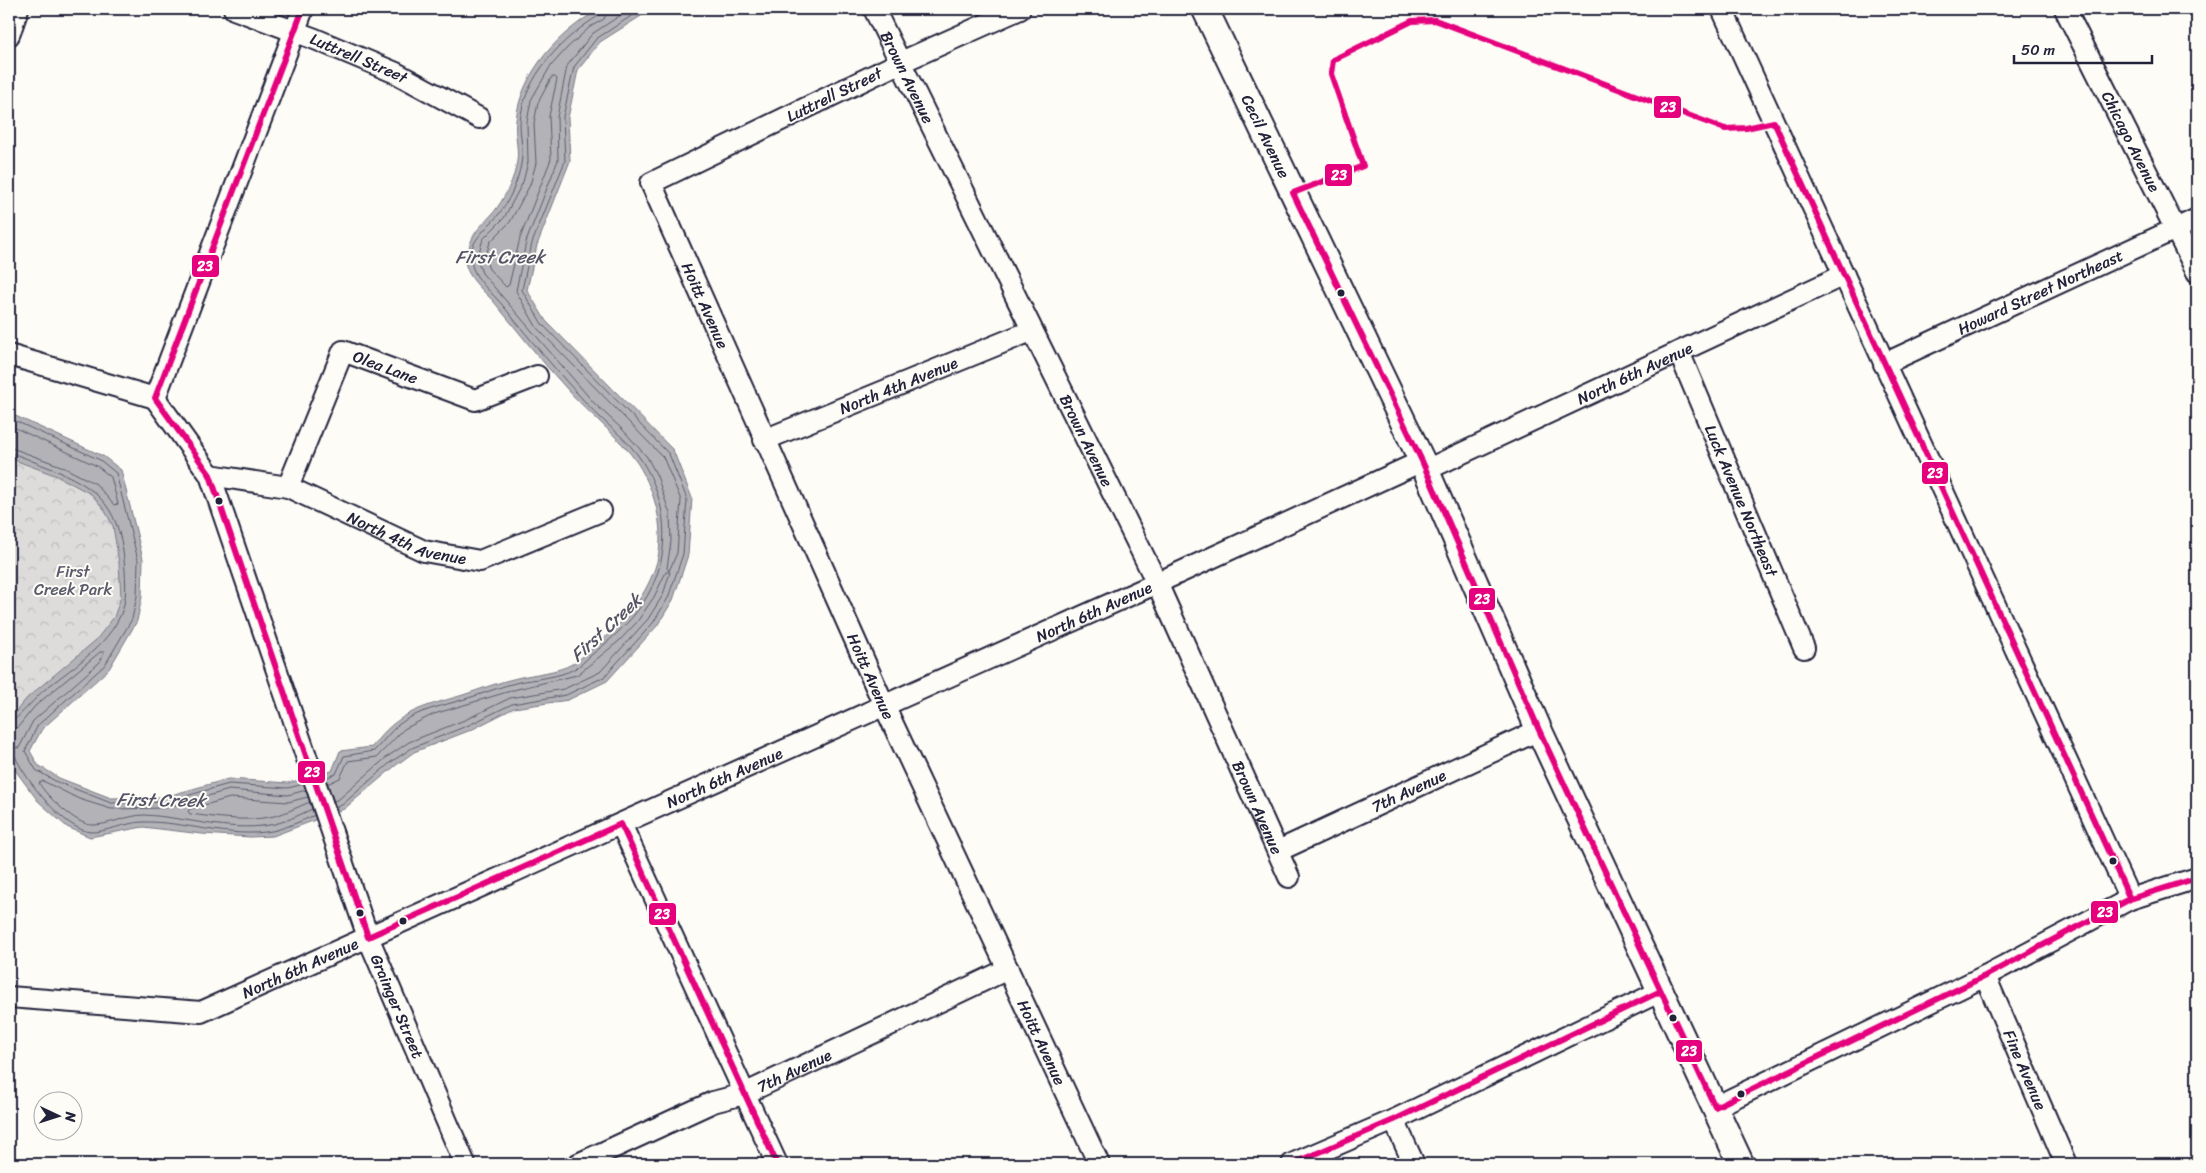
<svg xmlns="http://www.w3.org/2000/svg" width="2206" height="1173" font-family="Sriracha,sans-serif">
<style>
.forest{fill:url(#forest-crowns);stroke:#807f8b}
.water{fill:#b2b2b7;stroke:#787885}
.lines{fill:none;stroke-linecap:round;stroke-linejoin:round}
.shore{stroke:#5c5c6d;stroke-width:1}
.minor-casing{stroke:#22223b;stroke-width:24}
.tertiary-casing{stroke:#22223b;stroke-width:29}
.minor{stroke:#fdfcf7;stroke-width:20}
.tertiary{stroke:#fdfcf7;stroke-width:25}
.bus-1-casing{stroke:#fdfcf7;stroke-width:10}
.bus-1{stroke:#e5007d;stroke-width:6}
.bus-dot{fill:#22223b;stroke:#fdfcf7;stroke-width:2}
.labels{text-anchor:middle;stroke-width:4;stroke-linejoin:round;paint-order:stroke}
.street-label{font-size:16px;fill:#22223b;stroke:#fdfcf7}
.park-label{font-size:16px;fill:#5a5a6b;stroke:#fdfcf7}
.water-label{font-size:18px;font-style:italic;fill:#545466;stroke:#fdfcf7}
.line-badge{stroke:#fdfcf7;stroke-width:2}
.badge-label{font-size:14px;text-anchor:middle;font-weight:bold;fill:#fff}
</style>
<defs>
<pattern id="forest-crowns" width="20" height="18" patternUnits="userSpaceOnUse" patternTransform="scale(1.25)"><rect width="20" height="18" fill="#dddcdb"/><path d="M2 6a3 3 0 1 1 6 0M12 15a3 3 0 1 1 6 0" fill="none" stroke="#bdbcbd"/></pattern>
</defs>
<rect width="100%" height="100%" fill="#fdfcf7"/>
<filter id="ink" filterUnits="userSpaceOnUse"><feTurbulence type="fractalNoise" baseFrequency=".02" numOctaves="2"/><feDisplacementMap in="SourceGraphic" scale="10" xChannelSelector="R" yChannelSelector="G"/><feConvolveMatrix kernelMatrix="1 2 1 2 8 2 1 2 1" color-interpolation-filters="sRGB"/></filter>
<g filter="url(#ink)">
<path class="forest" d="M 9,417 L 96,460 L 139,580 L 61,703 L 17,757 L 9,760 Z"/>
<path class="water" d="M 600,9 L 652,9 L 600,42 L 578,70 L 568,118 L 570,161 L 537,245 L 527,290 L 546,321 L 673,450 L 692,498 L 688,555 L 673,600 L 657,626 L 607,681 L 568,700 L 514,708 L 471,730 L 414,752 L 395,766 L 344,809 L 273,836 L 250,837 L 202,834 L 143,827 L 90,837 L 67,827 L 38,801 L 15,770 L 9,752 L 9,722 L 12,716 L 27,698 L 96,640 L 114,617 L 121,597 L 119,563 L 113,526 L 104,509 L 91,494 L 57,476 L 9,458 L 9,413 L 103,456 L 121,470 L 143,559 L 142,597 L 137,621 L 109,669 L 42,729 L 30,751 L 38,765 L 59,778 L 111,798 L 164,797 L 228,779 L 288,783 L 332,771 L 340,751 L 372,747 C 398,711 423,707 463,695 C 481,689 499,682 517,678 C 533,674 559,672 572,664 C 580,660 586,653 592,648 C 620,626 643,602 655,568 C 667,534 656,493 638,464 C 621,438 588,413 567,389 C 541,361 518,331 494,302 C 483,290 466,277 465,260 C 465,256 467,253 468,250 C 475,228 480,228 493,213 C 504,200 515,178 517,161 C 519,148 514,134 516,120 C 521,72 560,31 600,9 Z"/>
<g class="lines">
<path class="shore" d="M 608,9 L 604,19 L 590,27 L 567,48 L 550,67 L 531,100 L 527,122 L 528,162 L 523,182 L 504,218 L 483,239 L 477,259 L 482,273 L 594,403 L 623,430 L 647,457 L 657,476 L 670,514 L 671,541 L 667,568 L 669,571 L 677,553 L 681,500 L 663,457 L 537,328 L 516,291 L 526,242 L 558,160 L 557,117 L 567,66 L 592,34 L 630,9
M 552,77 L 555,77 L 557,79 L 549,116 L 551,159 L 520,238 L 509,285 L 506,287 L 489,269 L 485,259 L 490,242 L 510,222 L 530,185 L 536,163 L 534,123 L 538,103 Z
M 9,418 L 100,460 L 116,473 L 138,560 L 137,596 L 132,619 L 105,665 L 38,725 L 25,751 L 36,770 L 57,782 L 111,803 L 164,802 L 229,784 L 288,788 L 304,784
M 9,425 L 97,466 L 111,477 L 118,504 L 114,505 L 96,484 L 61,466 L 9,447
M 9,453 C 21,455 33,462 45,466 C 102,488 121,509 125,571 C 126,589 127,604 118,620 C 103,649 69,670 44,690 C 37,696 14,723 9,723
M 9,730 L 18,727 L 35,706 L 100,652 L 104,652 L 100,662 L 33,721 L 19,748 L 9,747
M 9,754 L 15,756 C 25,779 64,830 91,832 C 102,833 128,822 143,822 C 184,821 230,839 272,831 C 286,828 301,821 315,815
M 325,778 L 336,774 L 344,756 L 374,751 C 382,743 389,733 398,725 C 418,710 442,706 465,699 C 483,694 501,686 519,682 C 535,679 561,677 574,669 C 580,666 585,661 590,656 C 613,638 635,619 649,593 C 672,550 667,501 642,461 C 628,439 605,424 588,405 C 559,374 531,341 504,307 C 493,293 475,281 471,262 C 467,242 487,229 498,215 C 509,202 518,181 521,164 C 524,151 520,136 520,123 C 523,77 563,37 600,15 L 601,9
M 327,784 L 340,778 L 348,761 L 377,757 L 404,729 L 434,714 L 517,689 L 577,675 L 619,641 L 637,622 L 654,597 L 666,572 L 670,572 L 663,595 L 648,619 L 600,672 L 564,689 L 510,698 L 467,719 L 409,742 L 387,757 L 339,799 L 334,801
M 306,790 L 288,795 L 229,790 L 165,808 L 111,809 L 79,799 L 43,781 L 39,783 C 46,796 77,825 92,825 C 106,826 128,815 144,815 C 185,817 228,832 269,825 C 284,823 299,815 312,809
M 308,797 L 288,802 L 230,798 L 190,809 L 188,811 L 190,814 C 214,817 245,822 269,817 C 283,815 297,807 310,802
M 336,807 L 342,805 L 391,762 L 412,748 L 469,725 L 512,704 L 566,695 L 604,677 L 653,623 L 668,598 L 683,554 L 687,499 L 669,454 L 542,324 L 522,290 L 532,243 L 565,161 L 563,117 L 574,67 L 596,39 L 642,9"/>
<g class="minor-casing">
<g id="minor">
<path id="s1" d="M 234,9 L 315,39 L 396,73 L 479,118"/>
<path id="s2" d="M 874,9 L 1157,583 L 1289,877"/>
<path id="s3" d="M 1020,9 L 899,63 L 651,183 L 884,705 L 1099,1164"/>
<path d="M 1722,9 L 2130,899"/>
<path id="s4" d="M 2065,9 L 2197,272"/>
<path d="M 9,35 L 18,9"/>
<path id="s5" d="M 1679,352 L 1804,648"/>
<path d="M 9,355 L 155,398"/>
<path id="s6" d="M 1884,364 L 2197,219"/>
<path id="s7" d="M 155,398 L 210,475 L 368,937 L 465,1164"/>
<path d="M 155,398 L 303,9"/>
<path id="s8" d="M 764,440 L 1031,331"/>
<path id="s9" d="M 1426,470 L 1844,275"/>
<path id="s10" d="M 210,475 L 288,487 L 424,551 L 480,561 L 601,511"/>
<path id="s11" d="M 288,487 L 343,351 L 475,400 L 537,376"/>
<path d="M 621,824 L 777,1164"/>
<path id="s12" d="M 1278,851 L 1539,730"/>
<path id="s13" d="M 1985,976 L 2066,1164"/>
<path id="s14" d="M 9,997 L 201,1012 L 1157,583 L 1422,461"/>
<path d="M 1715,1107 L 1985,976 L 2130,899 L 2197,878"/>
<path d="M 1394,1120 L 1414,1164"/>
<path id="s15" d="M 578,1164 L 713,1102 L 744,1094 L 1008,969"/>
<path d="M 1292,1164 L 1394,1120 L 1661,991"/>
</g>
</g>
<g class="tertiary-casing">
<g id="tertiary">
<path id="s16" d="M 1205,9 L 1422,461 L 1539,730 L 1741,1164"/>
</g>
</g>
<use href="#minor" class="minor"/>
<use href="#tertiary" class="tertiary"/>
<g class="bus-1-casing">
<path id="bus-1" d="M 303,9 L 155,398 L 210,475 L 368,937 L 621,824 L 777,1164
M 1435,20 L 1725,129 L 1746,128 L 1774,122 L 2130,899 L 1985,976 L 1715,1107 L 1539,730 L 1422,461 L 1293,193 L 1363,166 L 1331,74 L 1333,60 L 1412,21 Z
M 2130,899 L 2197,878
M 1292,1164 L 1394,1120 L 1661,991"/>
</g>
<use href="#bus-1" class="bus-1"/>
</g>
</g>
<g class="bus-dot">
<circle cx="1341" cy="293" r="4.5"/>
<circle cx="219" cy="501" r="4.5"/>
<circle cx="2113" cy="861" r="4.5"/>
<circle cx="360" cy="913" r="4.5"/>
<circle cx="403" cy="921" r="4.5"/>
<circle cx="1673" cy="1018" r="4.5"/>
<circle cx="1741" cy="1094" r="4.5"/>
</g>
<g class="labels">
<g class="street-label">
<text dy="6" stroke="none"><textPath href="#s1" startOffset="134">Luttrell Street</textPath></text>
<text dy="6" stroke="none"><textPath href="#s2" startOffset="76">Brown Avenue</textPath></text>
<text transform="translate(834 94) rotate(-26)" y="6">Luttrell Street</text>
<text dy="6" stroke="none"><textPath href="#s16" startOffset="141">Cecil Avenue</textPath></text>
<text dy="6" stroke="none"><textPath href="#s4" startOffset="148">Chicago Avenue</textPath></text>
<text dy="6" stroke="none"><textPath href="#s6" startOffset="172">Howard Street Northeast</textPath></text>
<text dy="6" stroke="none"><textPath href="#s3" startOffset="542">Hoitt Avenue</textPath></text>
<text dy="6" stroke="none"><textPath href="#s11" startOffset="192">Olea Lane</textPath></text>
<text dy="6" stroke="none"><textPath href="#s9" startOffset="230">North 6th Avenue</textPath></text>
<text dy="6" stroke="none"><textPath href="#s8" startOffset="145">North 4th Avenue</textPath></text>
<text dy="6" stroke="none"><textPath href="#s2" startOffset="481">Brown Avenue</textPath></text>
<text dy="6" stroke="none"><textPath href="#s5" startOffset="161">Luck Avenue Northeast</textPath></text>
<text dy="6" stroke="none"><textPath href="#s10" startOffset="209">North 4th Avenue</textPath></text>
<text dy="6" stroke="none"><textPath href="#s14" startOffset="1171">North 6th Avenue</textPath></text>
<text dy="6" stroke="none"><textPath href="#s3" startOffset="948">Hoitt Avenue</textPath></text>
<text dy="6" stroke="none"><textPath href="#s14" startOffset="766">North 6th Avenue</textPath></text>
<text dy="6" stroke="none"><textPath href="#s12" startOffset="144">7th Avenue</textPath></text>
<text dy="6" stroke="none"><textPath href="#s2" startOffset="886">Brown Avenue</textPath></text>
<text dy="6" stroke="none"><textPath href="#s14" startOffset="301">North 6th Avenue</textPath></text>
<text dy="6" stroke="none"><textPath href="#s7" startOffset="658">Grainger Street</textPath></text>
<text dy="6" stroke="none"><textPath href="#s3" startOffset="1352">Hoitt Avenue</textPath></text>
<text dy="6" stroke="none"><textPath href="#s15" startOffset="236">7th Avenue</textPath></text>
<text dy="6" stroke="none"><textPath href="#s13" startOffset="102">Fine Avenue</textPath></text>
</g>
<g class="park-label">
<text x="73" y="577">First<tspan x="73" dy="18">Creek Park</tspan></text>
</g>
<g class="water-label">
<text x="500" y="263">First Creek</text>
<text transform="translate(606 628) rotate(-43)" y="6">First Creek</text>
<text transform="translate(161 800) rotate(1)" y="6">First Creek</text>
</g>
</g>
<g class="line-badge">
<rect x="1653" y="95" width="29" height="24" rx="5" fill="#e5007d"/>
<rect x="1324" y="163" width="29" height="24" rx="5" fill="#e5007d"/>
<rect x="191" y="254" width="29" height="24" rx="5" fill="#e5007d"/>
<rect x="1921" y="461" width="28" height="24" rx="5" fill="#e5007d"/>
<rect x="1468" y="587" width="28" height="24" rx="5" fill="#e5007d"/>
<rect x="297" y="760" width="29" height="24" rx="5" fill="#e5007d"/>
<rect x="2090" y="900" width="29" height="24" rx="5" fill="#e5007d"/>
<rect x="648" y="902" width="29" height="24" rx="5" fill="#e5007d"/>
<rect x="1675" y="1039" width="28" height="24" rx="5" fill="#e5007d"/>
</g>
<g class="badge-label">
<text x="1668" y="112">23</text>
<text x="1339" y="180">23</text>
<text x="205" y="271">23</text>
<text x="1935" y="478">23</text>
<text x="1482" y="604">23</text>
<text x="312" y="777">23</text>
<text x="2105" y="917">23</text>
<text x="662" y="919">23</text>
<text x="1689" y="1056">23</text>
</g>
<rect width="2206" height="1173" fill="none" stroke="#fdfcf7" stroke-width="30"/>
<rect x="15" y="15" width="2176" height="1143" fill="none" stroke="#22223b" stroke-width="2" filter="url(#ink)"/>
<g transform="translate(58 1116) rotate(94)"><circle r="24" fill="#fdfcf7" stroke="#a5a5ac"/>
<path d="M0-4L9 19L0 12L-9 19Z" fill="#22223b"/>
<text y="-8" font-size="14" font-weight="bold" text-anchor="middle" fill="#22223b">N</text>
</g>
<path d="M2014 55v8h138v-8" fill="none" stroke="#22223b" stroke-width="2.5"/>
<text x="2021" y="55" font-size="15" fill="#22223b" stroke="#fdfcf7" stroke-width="4" paint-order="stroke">50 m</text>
</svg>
